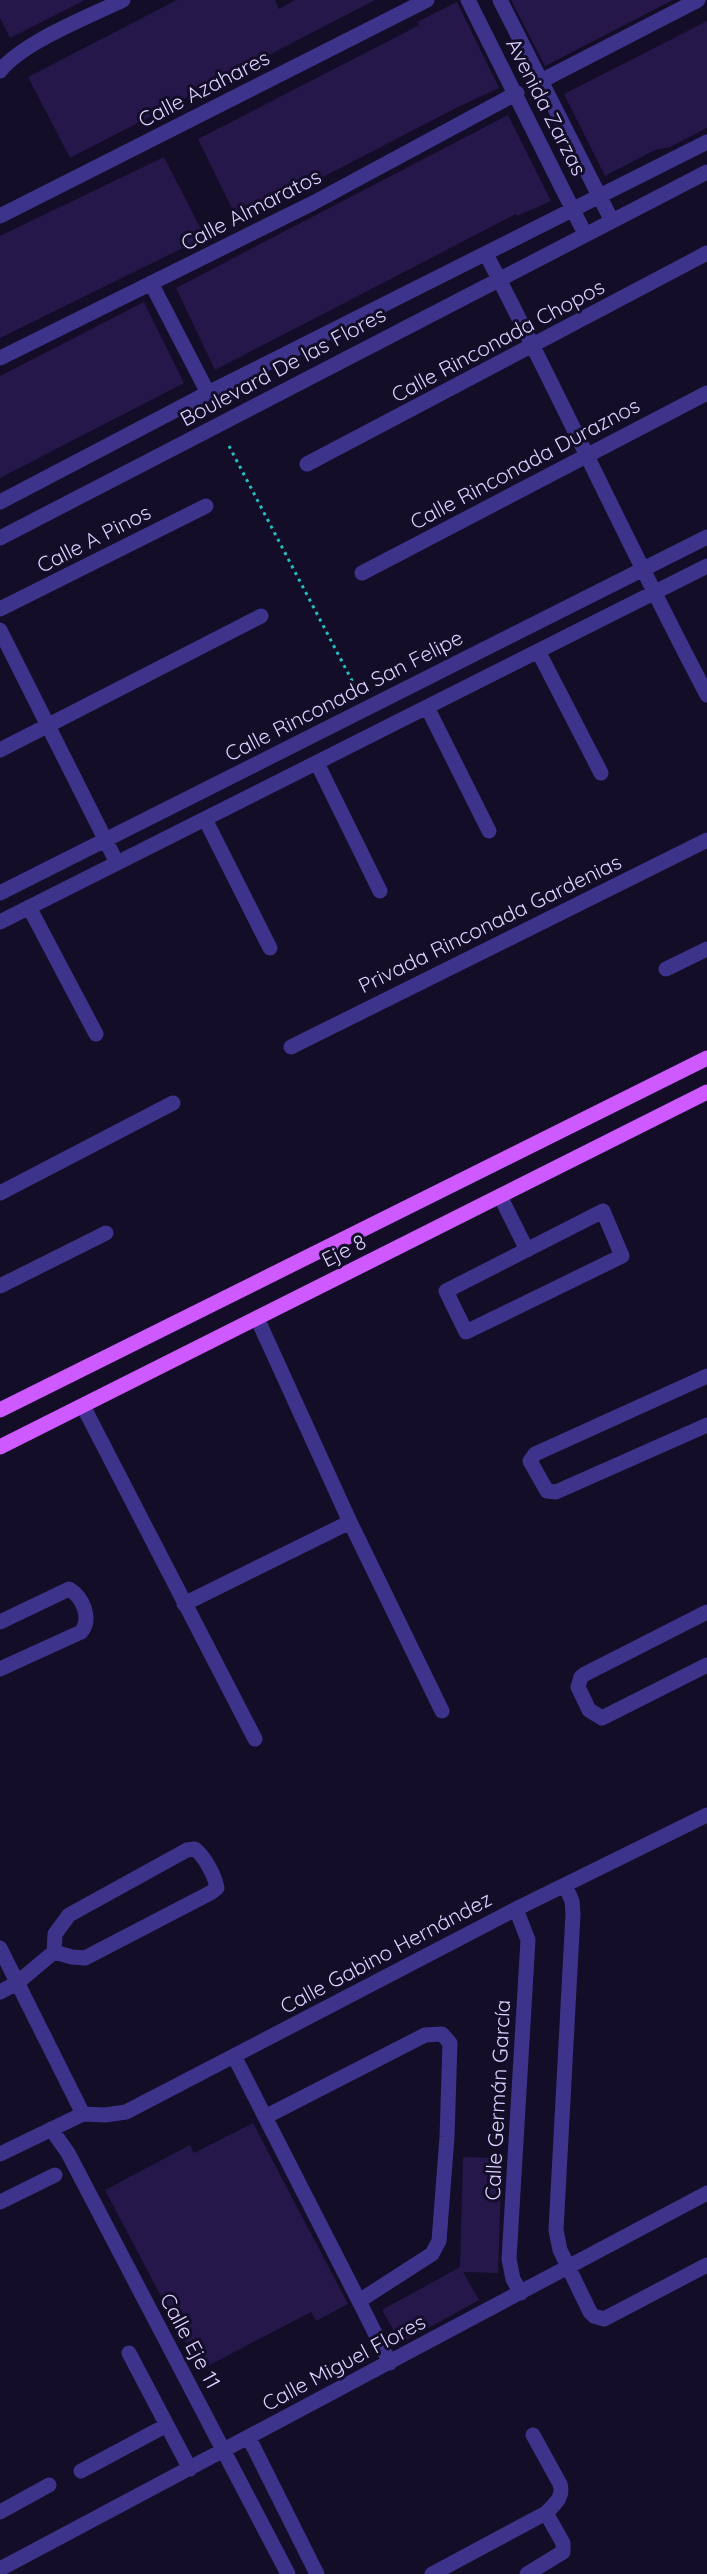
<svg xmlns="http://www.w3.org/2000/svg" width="707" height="2574" font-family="Quicksand,sans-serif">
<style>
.building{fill:#251749}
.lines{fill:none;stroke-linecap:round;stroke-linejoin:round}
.path{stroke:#23c0c2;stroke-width:3;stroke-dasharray:3 4.5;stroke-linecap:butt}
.minor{stroke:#3d338a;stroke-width:15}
.major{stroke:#cd59ff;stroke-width:15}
.labels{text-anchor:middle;stroke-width:6;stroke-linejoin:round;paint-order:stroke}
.street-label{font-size:21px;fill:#dbd2ff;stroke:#130d27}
</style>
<rect width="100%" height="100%" fill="#130d27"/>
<path class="building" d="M 0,0 L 85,0 L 10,38 L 0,18 Z
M 177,0 L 275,0 L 279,9 L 295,0 L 375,0 L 70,158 L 28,77 Z
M 511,0 L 673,0 L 545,66 Z
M 457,2 L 499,88 L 458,107 L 238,221 L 198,139 L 400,35 L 419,25 L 417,22 Z
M 707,21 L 707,128 L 670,147 L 655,150 L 605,176 L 564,94 Z
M 508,115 L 551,201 L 517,216 L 516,214 L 215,370 L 176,288 Z
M 164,157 L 205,237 L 0,338 L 0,236 Z
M 144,302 L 184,383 L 0,478 L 0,376 Z
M 253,2123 L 348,2304 L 316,2321 L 311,2312 L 200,2370 L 105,2190 L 190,2145 L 194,2153 Z
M 463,2157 L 502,2158 L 498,2273 L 463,2272 L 479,2300 L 401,2343 L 382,2310 L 460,2267 Z"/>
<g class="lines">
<path class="path" d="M 229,446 L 359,694"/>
<path class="minor" d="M 468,0 L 585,234
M 500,0 L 612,221
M 0,71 C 23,42 88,17 123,0
M 541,81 L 698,0
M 0,216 L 427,0
M 486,254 C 562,400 630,549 707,695
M 151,283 L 208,393
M 0,358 L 313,203 L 517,93
M 307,464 L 707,253
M 0,502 L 208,393 L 707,142
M 0,538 L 707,172
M 362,573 L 707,393
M 0,609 L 206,506
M 0,630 L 117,863
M 538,651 L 601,773
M 427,707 L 489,831
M 0,750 L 261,616
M 317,763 L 380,891
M 205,819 L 270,948
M 0,893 L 707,537
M 29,907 L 96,1034
M 0,922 L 707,566
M 666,969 L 707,949
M 291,1047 L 707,840
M 0,1193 L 173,1103
M 500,1196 L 527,1250
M 603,1211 L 622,1256 L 466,1332 L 446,1291 Z
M 0,1286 L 106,1233
M 707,1376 L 535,1454 L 530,1461 L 547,1491 L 556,1492 L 707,1425
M 83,1406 L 255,1739
M 350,1522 L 442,1711
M 184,1604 L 350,1522 L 257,1318
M 707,1612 L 585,1674 L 581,1677 L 578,1687 L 589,1710 L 602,1718 L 707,1665
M 0,1622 L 69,1589 C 83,1597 92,1619 81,1632 L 0,1669
M 565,1885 L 572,1901 L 573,1914 L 556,2230 L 560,2250 L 590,2312 L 594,2316 L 604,2319 L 707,2265
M 516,1909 L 528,1940 L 509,2259 L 513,2279 L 521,2293
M 0,1948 L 83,2114
M 0,1992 L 17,1983 L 54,1952 L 55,1934 L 69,1915 L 187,1850 L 195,1849 C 205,1857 215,1876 217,1888 L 212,1892 L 85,1958 L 72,1957 L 54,1952
M 234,2056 L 359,2301 L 432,2254 L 439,2241 L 447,2137 L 450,2043 L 442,2034 L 425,2035 L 265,2117
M 51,2129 L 68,2153 L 288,2574
M 0,2154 L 83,2114 L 105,2115 L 126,2112 L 516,1909 L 707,1815
M 0,2202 L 55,2175
M 359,2301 L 390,2363
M 129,2353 L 190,2469
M 249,2438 L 317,2574
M 81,2471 L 167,2425
M 0,2512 L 49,2485
M 0,2569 L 707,2193
M 432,2574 L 546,2513 C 555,2504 564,2497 560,2484 L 533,2435
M 527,2574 L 563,2552 L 563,2543 L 546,2513"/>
<path class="major" d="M 0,1410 L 707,1058
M 0,1447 L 707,1092"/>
</g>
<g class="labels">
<g class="street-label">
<text transform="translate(204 89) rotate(-27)" y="7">Calle Azahares</text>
<text transform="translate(546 107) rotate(63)" y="7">Avenida Zarzas</text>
<text transform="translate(251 210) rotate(-27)" y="7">Calle Almaratos</text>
<text transform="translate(498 341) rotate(-28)" y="7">Calle Rinconada Chopos</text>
<text transform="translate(283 367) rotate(-28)" y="7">Boulevard De las Flores</text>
<text transform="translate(525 464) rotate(-28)" y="7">Calle Rinconada Duraznos</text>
<text transform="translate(94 539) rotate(-27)" y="7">Calle A Pinos</text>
<text transform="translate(344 696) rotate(-27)" y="7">Calle Rinconada San Felipe</text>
<text transform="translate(490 924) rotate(-26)" y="7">Privada Rinconada Gardenias</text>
<text transform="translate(344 1251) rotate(-27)" y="7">Eje 8</text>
<text transform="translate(386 1953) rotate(-28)" y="7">Calle Gabino Hernández</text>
<text transform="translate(498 2100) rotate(-87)" y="7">Calle Germán García</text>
<text transform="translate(190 2341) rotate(62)" y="7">Calle Eje 11</text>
<text transform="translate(344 2363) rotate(-28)" y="7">Calle Miguel Flores</text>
</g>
</g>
</svg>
